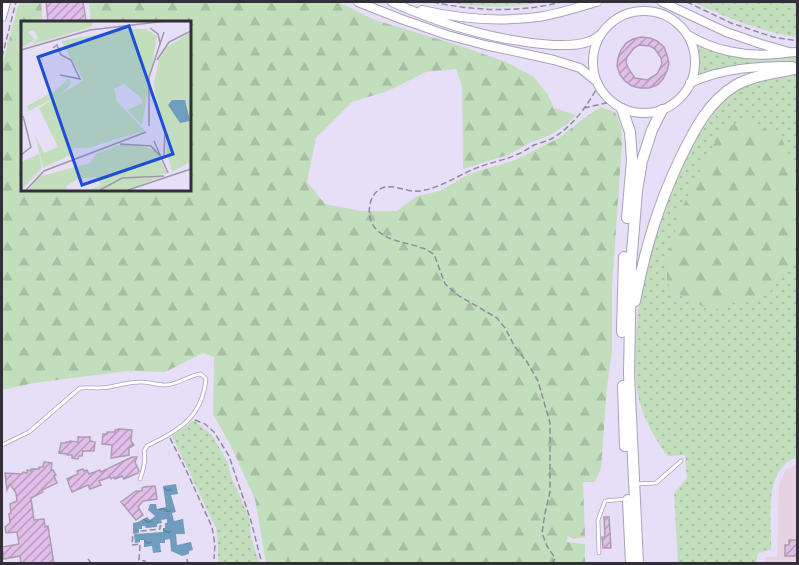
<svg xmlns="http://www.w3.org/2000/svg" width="799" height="565" font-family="'Titillium Web',sans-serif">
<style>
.industrial{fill:#e7d2e1}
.grass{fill:url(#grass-dots)}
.forest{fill:url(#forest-firs)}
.water{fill:url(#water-ripples)}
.building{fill:url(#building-hatch);stroke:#ad9db1;stroke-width:1.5;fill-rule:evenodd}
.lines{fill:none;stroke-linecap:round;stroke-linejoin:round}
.service-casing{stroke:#aaa2b9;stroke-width:4.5}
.secondary-casing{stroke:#aaa2b9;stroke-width:10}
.motorway-casing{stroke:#aaa2b9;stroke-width:12}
.path{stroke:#908a9c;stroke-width:1.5;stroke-dasharray:6 3;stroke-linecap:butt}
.service{stroke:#fff;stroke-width:3}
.secondary{stroke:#fff;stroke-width:8}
.motorway{stroke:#fff;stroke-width:10}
.inset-road{fill:none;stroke:#9f98ab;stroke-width:1.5}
.view{fill:#1d4ed8;fill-opacity:0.15;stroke:#1d4ed8;stroke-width:3}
.inset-edge{fill:none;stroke:#322f39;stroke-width:3}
</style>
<defs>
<pattern id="grass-dots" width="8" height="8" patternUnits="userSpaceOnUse" patternTransform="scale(1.5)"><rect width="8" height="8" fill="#c3debd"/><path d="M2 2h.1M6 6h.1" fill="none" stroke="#a8bfa3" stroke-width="1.8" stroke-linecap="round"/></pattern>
<pattern id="forest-firs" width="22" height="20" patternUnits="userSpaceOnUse" patternTransform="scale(1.5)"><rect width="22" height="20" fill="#c3debd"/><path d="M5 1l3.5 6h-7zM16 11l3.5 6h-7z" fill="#a8bfa3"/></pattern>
<pattern id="water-ripples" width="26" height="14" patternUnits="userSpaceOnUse" patternTransform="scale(1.5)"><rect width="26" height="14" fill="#709cbe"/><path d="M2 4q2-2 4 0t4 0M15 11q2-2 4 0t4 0" fill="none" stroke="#5d809b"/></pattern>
<pattern id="building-hatch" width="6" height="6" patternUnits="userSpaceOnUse" patternTransform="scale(1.5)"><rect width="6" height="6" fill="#e1bee9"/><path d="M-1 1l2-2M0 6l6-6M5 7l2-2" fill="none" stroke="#b79bbe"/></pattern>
</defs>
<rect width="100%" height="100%" fill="#e7def7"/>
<path class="industrial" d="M 797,463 L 797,563 L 765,563 L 765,557 L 777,557 L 779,484 L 786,470 Z"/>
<path class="grass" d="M 448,2 L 542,2 C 515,8 476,8 448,2 Z
M 693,2 L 797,2 L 797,37 C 761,32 726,17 693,2 Z
M 697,45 C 731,58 761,57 797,57 L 797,62 L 752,63 L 731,66 L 697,75 C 700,63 701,56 697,45 Z
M 790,74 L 797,74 L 797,457 C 762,470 772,520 771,550 L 758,553 L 756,563 L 678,563 L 674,493 L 687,478 L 685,456 L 685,455 L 669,456 L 665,453 C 651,432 638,409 636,382 C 630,316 650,234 677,173 C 682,163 687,154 693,145 C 705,123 716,102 738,89 C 753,79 773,78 790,74 Z
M 194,420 L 212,435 L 227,461 L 232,479 L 249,517 L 251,536 L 259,563 L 218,563 L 218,544 L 216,528 L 172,436 Z"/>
<path class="forest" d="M 19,2 L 41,2 L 43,22 L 22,22 L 22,189 L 189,189 L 189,22 L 91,22 L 89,2 L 338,2 L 375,20 L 458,45 L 506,62 L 534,77 L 548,95 L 554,108 L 576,115 L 565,126 L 548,136 L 532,142 L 508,155 L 463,169 L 462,86 L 456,69 L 426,72 L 388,91 L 352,102 L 316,138 L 307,182 L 325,204 L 362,211 L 397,211 L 417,196 L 440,191 L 469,174 L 515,160 L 559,138 L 584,118 L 601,107 L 615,112 L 621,126 L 622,144 L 612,287 L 612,352 L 607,387 L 601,468 L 595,482 L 583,482 L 585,537 L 573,539 L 568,536 L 566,542 L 585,544 L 585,563 L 266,563 L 255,499 L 230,444 L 213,414 L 214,357 L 203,353 L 165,372 L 127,371 L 34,383 L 2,390 L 2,66 Z
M 743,119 L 781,137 L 797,175 L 797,258 L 769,293 L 711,311 L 671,290 L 667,280 L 667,262 L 681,210 L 719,133 Z"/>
<path class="water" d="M 176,484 L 178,494 L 171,495 L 176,512 L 172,513 L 174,521 L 183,519 L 185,534 L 176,534 L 177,545 L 191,542 L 193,550 L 189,551 L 189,554 L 182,556 L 171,551 L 170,539 L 165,540 L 165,543 L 160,543 L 161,552 L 153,553 L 152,546 L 144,547 L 144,540 L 140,540 L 140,542 L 135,543 L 134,534 L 163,532 L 163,528 L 165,528 L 165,523 L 167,523 L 167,519 L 161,520 L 162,523 L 157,524 L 157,527 L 146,528 L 145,526 L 142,526 L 142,529 L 139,529 L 139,532 L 133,532 L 133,523 L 138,522 L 147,517 L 150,520 L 155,516 L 148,510 L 150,504 L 156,504 L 157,509 L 166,507 L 163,486 Z"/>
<path class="building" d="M 46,2 L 83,2 L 86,21 L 48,22 Z
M 641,37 L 650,38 L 657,41 L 664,47 L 667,55 L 669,63 L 667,71 L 663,79 L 657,85 L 649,88 L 640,88 L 632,86 L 625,81 L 620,75 L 617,66 L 618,58 L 621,50 L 626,43 L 633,39 ZM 639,45 L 650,46 L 655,49 L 661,58 L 662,64 L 657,74 L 647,80 L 635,78 L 628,68 L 626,62 L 627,57 L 634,48 Z
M 119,429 L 132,430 L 131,441 L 134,445 L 129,448 L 129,455 L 111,458 L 112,445 L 102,444 L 103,434 L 107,434 L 107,432 L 115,432 L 115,430 Z
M 78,437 L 90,437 L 90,441 L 95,442 L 94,451 L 83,451 L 82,456 L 79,456 L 78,459 L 72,458 L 72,455 L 67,455 L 67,454 L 59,453 L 61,443 L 66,443 L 66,442 L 70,442 L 70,441 L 78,442 Z
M 132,457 L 137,457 L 135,462 L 139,471 L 138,473 L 124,479 L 122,476 L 115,479 L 114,477 L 111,479 L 110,477 L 99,481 L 101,485 L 90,489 L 88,485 L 72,492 L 67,479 L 78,474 L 77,471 L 83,469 L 84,471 L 87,470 L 89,474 L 100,470 L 101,472 Z
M 44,462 L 52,463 L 51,470 L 53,470 L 56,475 L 54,476 L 57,483 L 42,490 L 43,492 L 31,498 L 34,520 L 44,519 L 45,527 L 48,526 L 54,564 L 21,564 L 20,556 L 4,559 L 2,547 L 19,544 L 17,532 L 6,533 L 5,527 L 10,523 L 9,514 L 11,513 L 10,504 L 17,501 L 16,493 L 10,484 L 7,490 L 5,473 L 22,474 L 23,472 L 27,473 L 27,470 L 31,471 L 31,469 L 39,469 L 39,467 L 43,467 Z
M 153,486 L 155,486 L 157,499 L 143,501 L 138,507 L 143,515 L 136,520 L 121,502 L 136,491 L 142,491 L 142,488 L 144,487 Z
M 604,517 L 609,517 L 611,548 L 603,548 L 602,537 L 605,537 Z
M 789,540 L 798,540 L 798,556 L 785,556 L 785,545 L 789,545 Z"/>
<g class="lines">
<g class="service-casing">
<path id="service" d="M 2,445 L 29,432 L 80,388 C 90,387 99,389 109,387 C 120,385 130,382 141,382 C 149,382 157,385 165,385 C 178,385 189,375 201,374 L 206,379 C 202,418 179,430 147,446 L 144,451 C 146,461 144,469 140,479
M 636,484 L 656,483 L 681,461
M 599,553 L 598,520 L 605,501 L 626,499"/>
</g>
<g class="secondary-casing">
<path id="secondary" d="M 358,2 L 401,19 L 447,35 L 485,45 L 554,60 L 580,68 L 596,81
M 392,2 C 443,25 497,41 553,45 C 565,45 579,46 590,41 C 594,40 598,36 601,34
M 662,2 L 726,32 L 761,44 L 789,52
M 422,10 C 460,19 500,22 538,17 C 559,14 578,7 597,2
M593 62a51 51 0 1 1 102 0a51 51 0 1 1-102 0Z
M 2,17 L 6,2
M 688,35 C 713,50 744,57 774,54 C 782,54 789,52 798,52
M 690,83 C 723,68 757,66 792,66"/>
</g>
<g class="motorway-casing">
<path id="motorway" d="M 622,109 L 630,132 L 632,160 L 627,218
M 635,301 C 645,249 658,205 681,157 C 694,130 709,101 736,85 C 754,75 778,73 798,68
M 622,332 L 624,257
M 623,386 L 625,446
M 628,500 L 631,564
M 638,564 L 629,374 L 631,265 L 637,191 L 642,161 L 652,130 L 662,110"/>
</g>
<path class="path" d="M 433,2 C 474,11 520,13 561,2
M 687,2 L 731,23 L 773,37 L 798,41
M 2,57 L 16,2
M 584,108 L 611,102
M 195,420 L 205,424 L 214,432 L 229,456 L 251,521 L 262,564
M 170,438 L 187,472 L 212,527 L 215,545 L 214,559
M 88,559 L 92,564
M 187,559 L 188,564
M 145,564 L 145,561 L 139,560 L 140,544 L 132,545 L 133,533 L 141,532 L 141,531 L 160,529 L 160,526 L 163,526
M 552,564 L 555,558 L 547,546 L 542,533 L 545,513 L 550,492 L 550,423 L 538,381 L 527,362 L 515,347 L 505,328 L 497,318 L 459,296 L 445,284 L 434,254 C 430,252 426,249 422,248 C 407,242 388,242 376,229 C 366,219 367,197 380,189 C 391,182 407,193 420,191 C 441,188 460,174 479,167 C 492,162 506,160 518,154 C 524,152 529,148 534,145 C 540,143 546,141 551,139 C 571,128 586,108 597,88"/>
<use href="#service" class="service"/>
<use href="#secondary" class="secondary"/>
<use href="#motorway" class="motorway"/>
</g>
<g transform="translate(21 21)">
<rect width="170" height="170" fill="#e7def7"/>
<path d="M 169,12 L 169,141 L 151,151 L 146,133 L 146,108 L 137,91 L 133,62 L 138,39 L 146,26 ZM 48,57 L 50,63 L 39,74 L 8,90 L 6,85 L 35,69 ZM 100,123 L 134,128 L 146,153 L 97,158 L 77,169 L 66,169 L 80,164 L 75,156 L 57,158 L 45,165 L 46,169 L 8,169 L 16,156 L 69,142 L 75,133 ZM 18,133 L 21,147 L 0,169 L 0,141 ZM 143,155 L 105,169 L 80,169 L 101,157 Z" fill="#c3debd"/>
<path d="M 0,0 L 71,0 L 72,1 L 70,6 L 10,24 L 17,17 L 13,9 L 7,11 L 14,19 L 0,27 ZM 106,8 L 125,8 L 136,15 L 121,104 L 106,89 L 122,82 L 120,77 L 103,63 L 93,68 L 96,80 L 124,110 L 66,127 L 53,127 L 51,133 L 22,147 L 14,114 L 23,132 L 37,126 L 18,87 L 63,59 L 40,20 ZM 103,127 L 126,128 L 129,138 L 121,145 L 104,145 L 97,136 Z" fill="#c3debd"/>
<path d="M 151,79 L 164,79 L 169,100 L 159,102 L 147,84 Z" fill="#709cbe"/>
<path class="inset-road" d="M 129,7 L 137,13 L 139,22M 32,27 L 36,24 L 40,34 L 50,39 L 59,58 L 39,54M 0,29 L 69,9 L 145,0M 136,39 L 148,21 L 170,10M 130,72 L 144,108 L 143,135M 128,105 L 128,56 L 143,11M 133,120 L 147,152M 99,123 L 130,125 L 142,138M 0,134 L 10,126 L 2,95M 5,169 L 23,150 L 125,111M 79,169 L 101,157 L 143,155M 107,169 L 170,148"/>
<path class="view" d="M 108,5 L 152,133 L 61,164 L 17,36 Z"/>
<rect width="170" height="170" class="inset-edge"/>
</g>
<rect width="799" height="565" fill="none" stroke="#322f39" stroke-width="6"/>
</svg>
